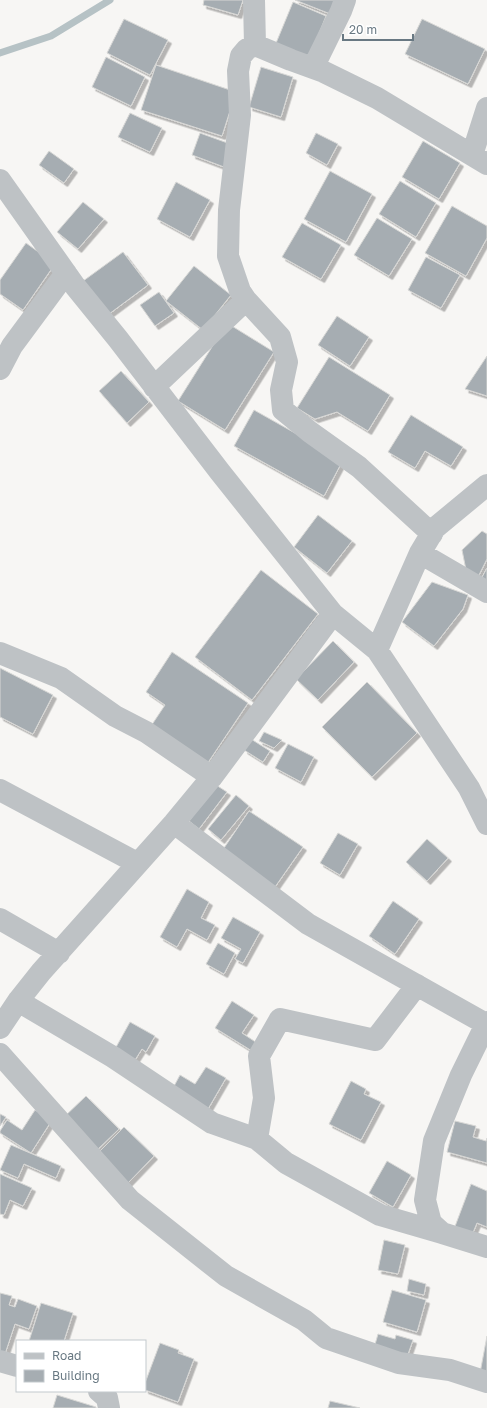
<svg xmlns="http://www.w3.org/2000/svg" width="487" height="1408" font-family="'Golos Text',sans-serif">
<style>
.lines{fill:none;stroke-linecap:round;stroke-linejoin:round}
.stream{stroke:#b6c2c5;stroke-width:7}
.building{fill:#a6adb2;stroke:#d8d8d6;filter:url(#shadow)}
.minor{stroke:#bec2c5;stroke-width:22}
</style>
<defs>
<filter id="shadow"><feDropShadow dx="3.5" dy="3.5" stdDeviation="0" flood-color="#0004"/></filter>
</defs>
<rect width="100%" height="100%" fill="#f7f6f4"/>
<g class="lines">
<path class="stream" d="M 0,53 L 51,36 L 110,0"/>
</g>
<path class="building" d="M 204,0 L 243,0 L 238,15 L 203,5 Z
M 295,0 L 338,0 L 333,15 Z
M 293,2 L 326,16 L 308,61 L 274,48 Z
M 124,19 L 168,40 L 150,75 L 107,53 Z
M 422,19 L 485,49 L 468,84 L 405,54 Z
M 106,57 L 145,77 L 131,106 L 92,87 Z
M 156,65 L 236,92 L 222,136 L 141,110 Z
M 261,67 L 293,77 L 281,117 L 249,107 Z
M 130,113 L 162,128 L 150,152 L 118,137 Z
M 200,133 L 233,145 L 224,167 L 192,155 Z
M 316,133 L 338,144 L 327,165 L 306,153 Z
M 423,141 L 460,163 L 439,199 L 402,177 Z
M 49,151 L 74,169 L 64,183 L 39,165 Z
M 330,171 L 372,194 L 346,242 L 304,219 Z
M 400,181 L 436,203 L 416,237 L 379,214 Z
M 176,182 L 210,200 L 190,237 L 157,219 Z
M 83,202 L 104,219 L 78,249 L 57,232 Z
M 452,206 L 487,226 L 487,238 L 466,276 L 425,253 Z
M 377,218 L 412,239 L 389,276 L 354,255 Z
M 302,223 L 341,245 L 321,279 L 282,257 Z
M 26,243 L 55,264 L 23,310 L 0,294 L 0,280 Z
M 123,252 L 148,285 L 105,317 L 79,284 Z
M 426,257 L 460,275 L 441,308 L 408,290 Z
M 194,266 L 231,295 L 203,330 L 166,301 Z
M 159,292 L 174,313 L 155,326 L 140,305 Z
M 337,316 L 369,337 L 350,366 L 318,345 Z
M 227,323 L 274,352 L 225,430 L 178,401 Z
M 487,356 L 487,396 L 465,389 Z
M 329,357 L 390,395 L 368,431 L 337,412 L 315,419 L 297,408 Z
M 121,371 L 149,402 L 127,423 L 99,391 Z
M 254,410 L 343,460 L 324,496 L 234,446 Z
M 411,415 L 463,447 L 451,466 L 425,451 L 415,468 L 388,452 Z
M 318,515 L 352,541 L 327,573 L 294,547 Z
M 482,531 L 487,534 L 487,559 L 477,579 L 466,570 L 462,550 Z
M 487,568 L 487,585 L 480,581 Z
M 261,570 L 318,614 L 252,700 L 195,657 Z
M 432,582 L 468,595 L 463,609 L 434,646 L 402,622 Z
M 333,641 L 354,662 L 318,700 L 296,679 Z
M 172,652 L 248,703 L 205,767 L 149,729 L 165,705 L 146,692 Z
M 0,668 L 53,695 L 33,734 L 0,717 Z
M 367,682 L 417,733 L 372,777 L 322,727 Z
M 264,732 L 282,740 L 274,748 L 259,741 Z
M 251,739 L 270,751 L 263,762 L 244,750 Z
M 288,744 L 314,757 L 301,782 L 275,768 Z
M 216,785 L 227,792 L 199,829 L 189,821 Z
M 236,795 L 249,806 L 221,840 L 208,829 Z
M 249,811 L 303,847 L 275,887 L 222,851 Z
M 338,833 L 358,844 L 340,875 L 320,863 Z
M 427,839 L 448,858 L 427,881 L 406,862 Z
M 187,889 L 209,902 L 201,918 L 215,925 L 207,940 L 187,929 L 177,947 L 160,937 Z
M 393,901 L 419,919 L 395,954 L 369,936 Z
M 233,917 L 260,932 L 243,963 L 235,959 L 241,949 L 221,938 Z
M 218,943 L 235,953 L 224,974 L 206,964 Z
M 232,1001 L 254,1015 L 242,1033 L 257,1043 L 252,1051 L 215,1028 Z
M 130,1022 L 155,1036 L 146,1052 L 142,1049 L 135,1060 L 115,1049 Z
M 206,1067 L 226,1078 L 208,1109 L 173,1088 L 180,1075 L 195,1084 Z
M 351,1081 L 366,1089 L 364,1094 L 381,1102 L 361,1140 L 329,1124 Z
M 86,1096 L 119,1129 L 96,1151 L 63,1118 Z
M 35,1110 L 52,1120 L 31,1153 L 0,1133 L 0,1131 L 7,1120 L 22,1130 Z
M 0,1114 L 6,1117 L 0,1126 Z
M 455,1121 L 476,1126 L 473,1137 L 486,1141 L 487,1138 L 487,1163 L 447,1152 Z
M 124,1127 L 154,1156 L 127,1184 L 97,1154 Z
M 11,1145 L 61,1166 L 56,1178 L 24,1164 L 18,1178 L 0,1170 Z
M 387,1161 L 411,1175 L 393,1207 L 369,1193 Z
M 0,1174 L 32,1188 L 23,1206 L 10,1200 L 4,1215 L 0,1214 Z
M 471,1184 L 487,1191 L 487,1227 L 477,1223 L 472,1235 L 454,1229 Z
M 384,1240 L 405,1245 L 398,1274 L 378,1270 Z
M 409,1279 L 426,1284 L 424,1295 L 407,1291 Z
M 392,1290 L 426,1300 L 417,1332 L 383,1322 Z
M 0,1293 L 12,1296 L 9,1305 L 15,1307 L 18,1299 L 37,1306 L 29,1329 L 15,1324 L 5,1354 L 0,1353 Z
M 41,1303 L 73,1313 L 64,1341 L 29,1341 Z
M 378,1334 L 395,1339 L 396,1335 L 413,1340 L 407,1357 L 374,1348 Z
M 487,1336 L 487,1374 L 480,1373 Z
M 160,1343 L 179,1350 L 178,1353 L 194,1359 L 178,1402 L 145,1390 L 145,1383 Z
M 57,1395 L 96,1407 L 96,1408 L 53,1408 Z
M 330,1401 L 360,1408 L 328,1408 Z"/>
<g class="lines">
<path class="minor" d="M 254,0 L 255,45
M 313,68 L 341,11 L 345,0
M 472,155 L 487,108
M 0,180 L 75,286 L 118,339 L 220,472 L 333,614 L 377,650 L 469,788 L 487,824
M 0,369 L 12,346 L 66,273
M 154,387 L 246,300
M 432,534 L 359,467 L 310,432 L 283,410 L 281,390 L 287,362 L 280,337 L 246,300 L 240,291 L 228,256 L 229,210 L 240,115 L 238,71 L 241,56 L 247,49 L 255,45 L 291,60 L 324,72 L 377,98 L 487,164
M 420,553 L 487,592
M 377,650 L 420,553 L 435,528 L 487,485
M 0,653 L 61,678 L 115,716 L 146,732 L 212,777
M 0,790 L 137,863
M 174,823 L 308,924 L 486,1024
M 0,919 L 59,953
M 18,1001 L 113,1057 L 212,1123 L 257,1139 L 286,1163 L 380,1215 L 442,1233
M 487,1022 L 461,1075 L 434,1141 L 425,1200 L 431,1223 L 442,1233 L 487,1247
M 0,1028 L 18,1001 L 41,972 L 174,823 L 212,777 L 333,614
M 0,1054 L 130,1200 L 226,1276 L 304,1320 L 326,1338 L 399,1363 L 450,1370 L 487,1382
M 257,1139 L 264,1098 L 259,1056 L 280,1019 L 375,1040 L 417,985
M 0,1361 L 17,1366
M 99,1391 L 107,1398 L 109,1408"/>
</g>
<rect x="16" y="1340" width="130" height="52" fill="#ffffff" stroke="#c3c9cd"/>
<rect x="24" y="1353" width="20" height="6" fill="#bec2c5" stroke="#c3c9cd"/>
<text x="52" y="1360" font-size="12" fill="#687882">Road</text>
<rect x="24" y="1370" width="20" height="12" fill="#a6adb2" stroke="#c3c9cd"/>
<text x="52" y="1380" font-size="12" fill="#687882">Building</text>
<path d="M343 34v6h70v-6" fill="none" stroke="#687882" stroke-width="2"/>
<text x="349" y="34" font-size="12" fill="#687882" stroke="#ffffff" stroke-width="3" paint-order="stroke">20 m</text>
</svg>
